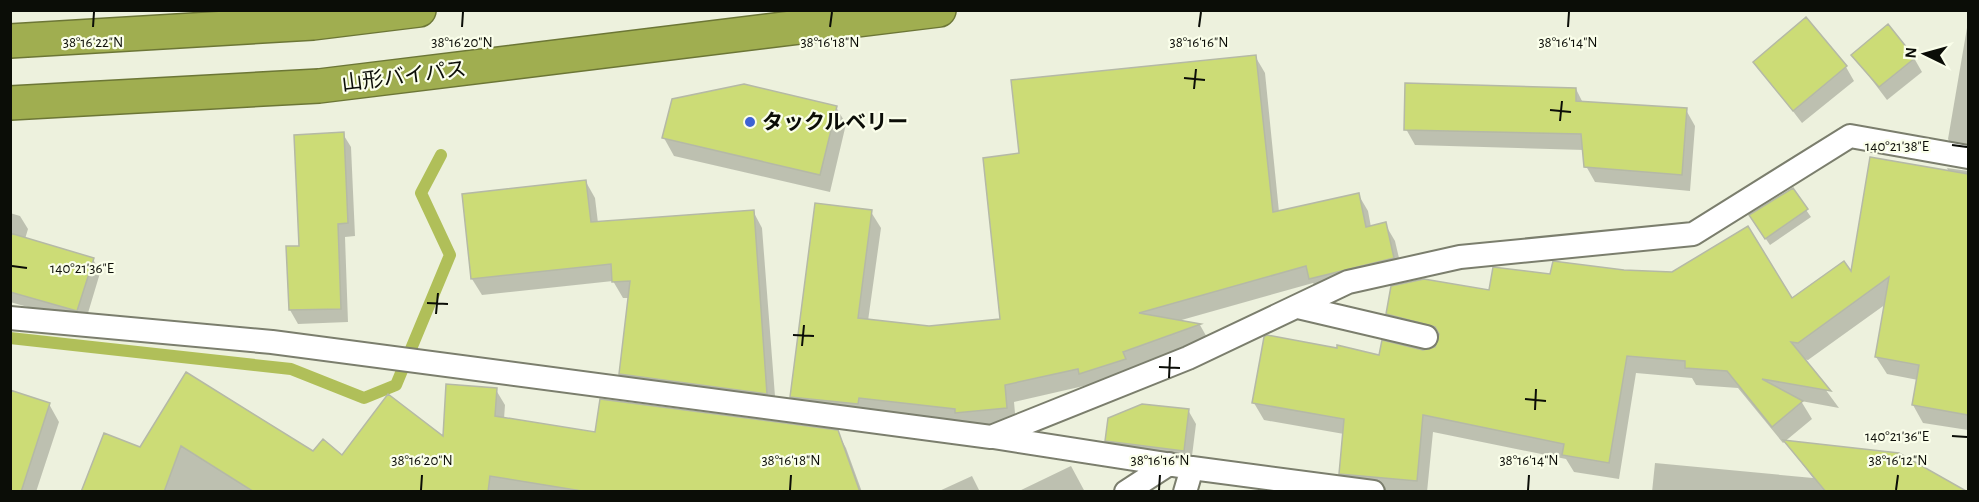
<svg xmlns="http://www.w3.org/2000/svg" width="1979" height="502" font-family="'Alegreya Sans','Noto Sans JP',sans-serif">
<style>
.shadow{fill:#0003}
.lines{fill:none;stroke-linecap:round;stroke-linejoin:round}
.stream{stroke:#b0bf59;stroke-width:12}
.building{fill:#ccdc76;stroke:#b5b9a6;stroke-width:1.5}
.lane-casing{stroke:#7b7e6d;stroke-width:26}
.highway-casing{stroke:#6c7636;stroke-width:36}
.lane{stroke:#fff;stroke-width:22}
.highway{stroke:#a0ae50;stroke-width:33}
.ticks{fill:none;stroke:#0b0d07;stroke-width:2}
.poi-dot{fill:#3d62d4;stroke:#fafeea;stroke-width:2}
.labels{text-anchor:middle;stroke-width:4.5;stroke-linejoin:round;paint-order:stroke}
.street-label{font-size:21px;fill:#0b0d07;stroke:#fafeea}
.poi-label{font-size:21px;font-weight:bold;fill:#0b0d07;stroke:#fafeea;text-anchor:start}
.ticks-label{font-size:15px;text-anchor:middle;fill:#0b0d07;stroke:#fafeea;stroke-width:4.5;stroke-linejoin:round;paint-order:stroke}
</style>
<rect width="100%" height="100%" fill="#edf1dd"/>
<path class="shadow" d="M 1806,19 L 1846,67 L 1854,81 L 1802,123 L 1755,62 Z
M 1968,22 L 1968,159 L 1958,157 L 1948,139 Z
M 1853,55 L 1914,58 L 1922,72 L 1887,100 Z
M 1255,56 L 1265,73 L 1279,212 L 1358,194 L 1368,211 L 1371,227 L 1385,224 L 1395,241 L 1403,275 L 1320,295 L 1313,283 L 1178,321 L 1200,325 L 1209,341 L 1090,390 L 1088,385 L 1014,402 L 1016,424 L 966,429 L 801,413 L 791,396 L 871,212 L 881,228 L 868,321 L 929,328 L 1001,320 L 1021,155 Z
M 1576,89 L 1583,103 L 1686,110 L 1695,126 L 1690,191 L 1595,182 L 1586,166 L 1584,150 L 1415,145 L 1406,129 Z
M 836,107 L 846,124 L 830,192 L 674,156 L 664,138 Z
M 343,134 L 351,147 L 355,236 L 345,237 L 348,322 L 298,324 L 290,310 L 288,248 L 301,247 Z
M 1947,168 L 1968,171 L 1968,430 L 1923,423 L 1913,405 L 1918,380 L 1887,374 L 1876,357 L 1886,304 L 1808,360 L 1803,359 L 1839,408 L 1801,401 L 1812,419 L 1783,443 L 1738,388 L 1696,385 L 1692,378 L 1636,373 L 1619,479 L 1574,472 L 1566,459 L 1433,432 L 1427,492 L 1351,491 L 1341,473 L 1344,434 L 1264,420 L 1254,403 L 1380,357 L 1430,352 L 1439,342 L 1398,331 L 1388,313 L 1490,292 L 1792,301 L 1852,275 L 1949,172 Z
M 586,182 L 595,198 L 598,223 L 753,211 L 762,228 L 776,409 L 630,390 L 620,374 L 630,298 L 623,298 L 613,281 L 482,295 L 472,279 Z
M 1792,190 L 1811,217 L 1770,245 L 1755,223 Z
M 10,213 L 20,216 L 28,229 L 25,239 L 93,259 L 100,273 L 85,323 L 10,302 Z
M 186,374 L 313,453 L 343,457 L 444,439 L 496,390 L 505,405 L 504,419 L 596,433 L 837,432 L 846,448 L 862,492 L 82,492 L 140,449 Z
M 49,404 L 59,422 L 36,492 L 10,492 Z
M 1188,410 L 1196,424 L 1191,464 L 1115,454 L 1107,441 Z
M 1786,442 L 1966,492 L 1652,492 L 1655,463 L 1813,478 Z
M 1071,466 L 1085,492 L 1017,492 Z
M 972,476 L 980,492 L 937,492 Z
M 1243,490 L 1255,492 L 1222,492 Z"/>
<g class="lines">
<path class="stream" d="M 10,338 L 291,369 L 364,398 L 396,385 L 450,255 L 421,193 L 441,155"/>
</g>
<path class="building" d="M 1806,17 L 1847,66 L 1793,111 L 1753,62 Z
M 1888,24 L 1915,58 L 1879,87 L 1851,55 Z
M 1256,55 L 1273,212 L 1359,193 L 1366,227 L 1386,222 L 1394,258 L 1309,279 L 1306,266 L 1139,313 L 1201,324 L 1123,352 L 1126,359 L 1079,374 L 1078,369 L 1005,385 L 1007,408 L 955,413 L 955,409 L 859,398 L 858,404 L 790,397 L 815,203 L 872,210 L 858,318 L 929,326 L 1000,319 L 983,158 L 1019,153 L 1011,80 Z
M 1405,83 L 1576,88 L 1576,101 L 1687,108 L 1682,175 L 1584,167 L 1581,134 L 1404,130 Z
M 744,84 L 837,106 L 820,175 L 662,138 L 672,99 Z
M 344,132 L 348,223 L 338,224 L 341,309 L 289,310 L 286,246 L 299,246 L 294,135 Z
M 1870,157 L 1968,174 L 1968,415 L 1912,405 L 1919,365 L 1875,357 L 1889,277 L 1798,343 L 1791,342 L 1831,391 L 1762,379 L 1803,401 L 1772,427 L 1727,371 L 1685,368 L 1685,361 L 1627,356 L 1609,463 L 1562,455 L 1564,444 L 1423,415 L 1417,481 L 1339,474 L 1344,419 L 1252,403 L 1264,337 L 1267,335 L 1337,348 L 1337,345 L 1379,355 L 1382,340 L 1423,350 L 1435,347 L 1439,334 L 1435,327 L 1386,314 L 1391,286 L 1424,279 L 1489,290 L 1493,267 L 1550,274 L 1553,261 L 1624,270 L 1672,272 L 1748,226 L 1792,298 L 1844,261 L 1851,271 Z
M 586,180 L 591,222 L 754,210 L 767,394 L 619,374 L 630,281 L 612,282 L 611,264 L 471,279 L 462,194 Z
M 1793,188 L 1808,209 L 1765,239 L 1749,215 Z
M 10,233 L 94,258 L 77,311 L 10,292 Z
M 186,372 L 313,451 L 323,439 L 342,455 L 388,394 L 443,436 L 446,384 L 497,388 L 495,416 L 595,432 L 600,399 L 838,430 L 860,492 L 588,492 L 490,476 L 488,492 L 254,492 L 181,446 L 164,492 L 81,492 L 104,433 L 140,447 Z
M 10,390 L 50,403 L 21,492 L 10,492 Z
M 1142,404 L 1189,409 L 1184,451 L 1105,441 L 1108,418 Z
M 1783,440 L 1899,453 L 1968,492 L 1826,492 Z"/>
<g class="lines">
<g class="lane-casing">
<path id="lane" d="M 1298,307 L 1426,337
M 10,318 L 272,342 L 991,437 L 1188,358 L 1348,282 L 1460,257 L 1693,234 L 1850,136 L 1968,157
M 993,437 L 1192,468 L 1185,492
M 1192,468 L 1373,492
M 1126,492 L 1169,464"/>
</g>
<g class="highway-casing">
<path id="highway" d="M 10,41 L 313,23 L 419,10
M 10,103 L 319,86 L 939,10"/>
</g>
<use href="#lane" class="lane"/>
<use href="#highway" class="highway"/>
</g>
<path class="ticks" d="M 93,27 L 94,12M 462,27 L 463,12M 830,27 L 832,12M 1199,27 L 1201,12M 1568,27 L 1569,12M 1184,78 L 1205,80M 1194,89 L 1196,69M 1550,110 L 1571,112M 1560,121 L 1562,101M 1952,145 L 1967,147M 12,266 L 27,268M 427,303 L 448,304M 436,314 L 438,293M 793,335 L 814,336M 802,346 L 804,325M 1159,367 L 1180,368M 1169,378 L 1170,357M 1525,399 L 1546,401M 1535,410 L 1536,389M 1952,436 L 1967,437M 421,490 L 422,475M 790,490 L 791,475M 1159,490 L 1160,475M 1528,490 L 1529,475M 1896,490 L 1898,475"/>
<circle class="poi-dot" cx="750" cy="122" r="6"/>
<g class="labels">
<g class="street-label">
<text transform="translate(404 76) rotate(-7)" y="7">山形バイパス</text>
</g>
<g class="poi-label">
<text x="762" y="129">タックルベリー</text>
</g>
</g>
<g class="ticks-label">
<text x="93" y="47">38°16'22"N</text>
<text x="462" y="47">38°16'20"N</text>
<text x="830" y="47">38°16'18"N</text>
<text x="1199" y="47">38°16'16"N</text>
<text x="1568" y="47">38°16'14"N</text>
<text x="1897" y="151">140°21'38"E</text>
<text x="82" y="273">140°21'36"E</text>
<text x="1897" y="441">140°21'36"E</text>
<text x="422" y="465">38°16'20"N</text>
<text x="791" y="465">38°16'18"N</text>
<text x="1160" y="465">38°16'16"N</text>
<text x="1529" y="465">38°16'14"N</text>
<text x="1898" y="465">38°16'12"N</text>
</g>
<rect width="1979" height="502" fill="none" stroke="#0b0d07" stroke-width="24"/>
<g transform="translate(1925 54) rotate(275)" stroke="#fafeea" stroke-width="4.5" paint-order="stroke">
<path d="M0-4.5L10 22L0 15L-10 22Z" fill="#0b0d07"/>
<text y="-9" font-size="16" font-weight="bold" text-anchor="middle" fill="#0b0d07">N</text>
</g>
</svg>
